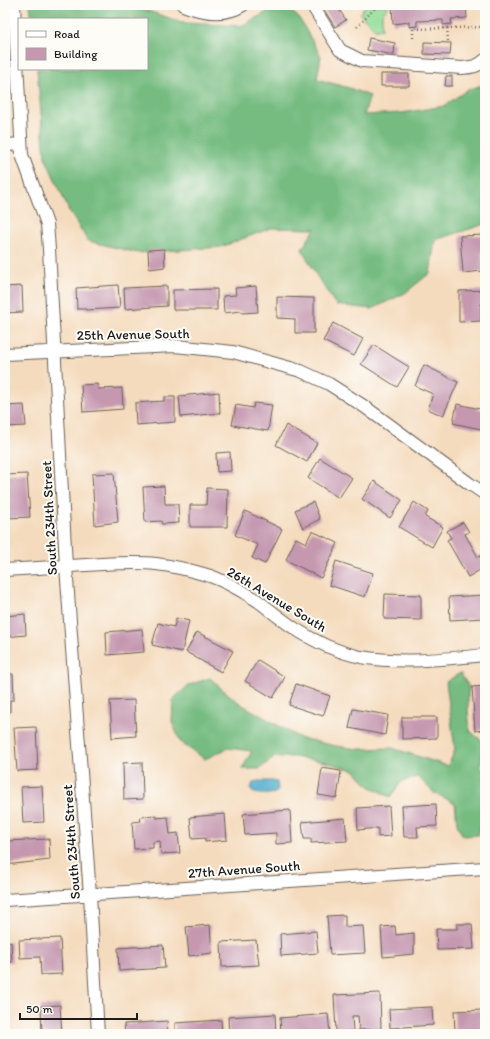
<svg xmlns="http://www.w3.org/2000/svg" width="490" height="1039" font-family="Itim,sans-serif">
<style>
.green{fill:#93dd99;stroke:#587c5a}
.forest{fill:#76bc81;stroke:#496c4e}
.water{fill:#4cabcb;stroke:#346474}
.building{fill:#c598b0}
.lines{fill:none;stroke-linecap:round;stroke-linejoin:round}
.minor-casing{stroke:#685f55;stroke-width:14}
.path{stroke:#685f55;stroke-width:2.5;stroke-dasharray:1 3;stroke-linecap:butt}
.minor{stroke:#fff;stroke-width:12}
.path-bridge{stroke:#685f55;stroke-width:2.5;stroke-dasharray:1 3;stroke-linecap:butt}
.labels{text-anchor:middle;stroke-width:4;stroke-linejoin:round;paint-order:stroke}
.street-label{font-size:14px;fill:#1c1c1c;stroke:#fdfcf7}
</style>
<rect width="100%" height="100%" fill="#fdfcf7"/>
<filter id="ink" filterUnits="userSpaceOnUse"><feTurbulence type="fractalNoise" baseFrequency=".025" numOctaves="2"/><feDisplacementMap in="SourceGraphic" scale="8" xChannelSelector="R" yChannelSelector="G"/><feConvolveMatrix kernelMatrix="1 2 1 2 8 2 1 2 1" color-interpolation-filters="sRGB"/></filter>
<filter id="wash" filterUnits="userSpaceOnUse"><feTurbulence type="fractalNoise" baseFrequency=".012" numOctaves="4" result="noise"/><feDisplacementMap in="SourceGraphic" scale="16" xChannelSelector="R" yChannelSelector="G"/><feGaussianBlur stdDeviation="0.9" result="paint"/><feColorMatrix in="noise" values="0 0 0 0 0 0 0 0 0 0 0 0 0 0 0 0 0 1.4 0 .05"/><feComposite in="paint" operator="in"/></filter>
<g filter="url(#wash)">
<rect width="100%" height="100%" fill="#f5dbbe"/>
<path class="green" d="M 365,5 L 388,5 L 388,7 L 382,14 L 382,29 L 375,29 L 360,14 Z"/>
<path class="forest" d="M 30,5 L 129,5 L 185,23 L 241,26 L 280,5 L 284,5 L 299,18 L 321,56 L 317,79 L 349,88 L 370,96 L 364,115 L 402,113 L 444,106 L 467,90 L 485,84 L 485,224 L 435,240 L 430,273 L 405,293 L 372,309 L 336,305 L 317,276 L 302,249 L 315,229 L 271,228 L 221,247 L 138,253 L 88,241 L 69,211 L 45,157 L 37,69 L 147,69 L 147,19 L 32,19 Z
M 460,673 L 468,685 L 468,711 L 470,731 L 482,741 L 481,765 L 485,780 L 485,803 L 484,816 L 478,835 L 463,836 L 457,824 L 455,803 L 434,793 L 418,777 L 402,781 L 390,797 L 369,786 L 354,770 L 321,761 L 294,757 L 275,757 L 259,769 L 242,769 L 252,751 L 228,748 L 205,759 L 181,743 L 172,722 L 173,699 L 189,685 L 210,678 L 222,689 L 241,704 L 300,738 L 336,746 L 359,749 L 392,748 L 448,766 L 455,750 L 446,682 Z"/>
<path class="water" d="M 257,781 L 273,781 L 277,782 L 278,788 L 277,792 C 270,795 260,795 252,792 L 251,788 L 253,783 Z"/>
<g id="blocks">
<path class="building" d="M 321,5 L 336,5 L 346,20 L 335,27 Z
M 392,5 L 466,5 L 467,18 L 451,19 L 452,24 L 443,25 L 443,20 L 417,21 L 417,26 L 409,27 L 409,22 L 393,24 Z
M 369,38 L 395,43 L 394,55 L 367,50 Z
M 424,42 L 451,43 L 450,55 L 424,54 Z
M 381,74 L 409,74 L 409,86 L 381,86 Z
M 446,76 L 452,76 L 452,86 L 445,86 Z
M 485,235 L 485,250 L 482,251 L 483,271 L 463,273 L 460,236 Z
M 164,249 L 165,267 L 149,269 L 148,250 Z
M 118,285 L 120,308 L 86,310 L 86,309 L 77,309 L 76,288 Z
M 22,286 L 23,312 L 5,313 L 5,287 Z
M 167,286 L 167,306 L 125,309 L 124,288 Z
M 256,286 L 258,312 L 242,313 L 241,311 L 224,313 L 223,296 L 236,295 L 235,288 Z
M 217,289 L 217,310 L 173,310 L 173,290 Z
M 485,290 L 485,304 L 481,304 L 481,321 L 459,322 L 459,291 Z
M 277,297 L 314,298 L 314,333 L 295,333 L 295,319 L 277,318 Z
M 333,323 L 363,339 L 354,356 L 323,341 Z
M 374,345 L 409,367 L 397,387 L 361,364 Z
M 424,365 L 458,382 L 443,416 L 428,409 L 433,394 L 415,386 Z
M 97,384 L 98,389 L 122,388 L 123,409 L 83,412 L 81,385 Z
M 219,392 L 220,413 L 181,417 L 179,396 Z
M 164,397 L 175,397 L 175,422 L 136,425 L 135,403 L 164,401 Z
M 254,403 L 272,405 L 268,431 L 232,425 L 236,405 L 253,408 Z
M 457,404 L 485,410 L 485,430 L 453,423 Z
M 24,405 L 26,426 L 5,427 L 5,406 Z
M 286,425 L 317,443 L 307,462 L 276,445 Z
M 230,452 L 231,471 L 217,472 L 216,453 Z
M 320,458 L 352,478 L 339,498 L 308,478 Z
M 114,473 L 118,522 L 95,525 L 92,474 Z
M 27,474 L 30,517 L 7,518 L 5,475 Z
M 374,481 L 402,500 L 390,518 L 362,499 Z
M 164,486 L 165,504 L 178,504 L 179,523 L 162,524 L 161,521 L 145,522 L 143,487 Z
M 207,488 L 228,489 L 227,527 L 190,527 L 190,505 L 206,505 Z
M 313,502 L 320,519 L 303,528 L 295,510 Z
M 414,502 L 428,511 L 425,517 L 443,527 L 432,547 L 399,527 Z
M 245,511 L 282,529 L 265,564 L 252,558 L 258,545 L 235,535 Z
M 463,522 L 469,532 L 465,534 L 478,557 L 485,554 L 485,567 L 468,577 L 447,540 L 451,538 L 447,531 Z
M 312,531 L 338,543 L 321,578 L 286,560 L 296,538 L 306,543 Z
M 336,561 L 373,573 L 365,597 L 329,585 Z
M 385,594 L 421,595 L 421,620 L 384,619 Z
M 485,595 L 485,618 L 450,620 L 449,597 Z
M 25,614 L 26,635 L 5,637 L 5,616 Z
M 176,618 L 189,621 L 182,652 L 152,645 L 158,623 L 174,627 Z
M 142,629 L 144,652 L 107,655 L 106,632 Z
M 197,632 L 233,651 L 221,672 L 186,652 Z
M 258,660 L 285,677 L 273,698 L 245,681 Z
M 5,674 L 13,674 L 14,700 L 10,700 L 10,712 L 5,712 Z
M 296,684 L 330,696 L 323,716 L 289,705 Z
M 485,686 L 485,730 L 475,731 L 472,687 Z
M 134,700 L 136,736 L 112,738 L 110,701 Z
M 353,709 L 388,715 L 385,735 L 349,728 Z
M 402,717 L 437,717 L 437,738 L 402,739 Z
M 36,727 L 38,770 L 17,771 L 14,728 Z
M 142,762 L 143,799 L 124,800 L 123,763 Z
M 322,768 L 341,771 L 337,798 L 318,795 Z
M 42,786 L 44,822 L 23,823 L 21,787 Z
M 436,804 L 437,826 L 417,827 L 418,837 L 404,837 L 402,806 Z
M 389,806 L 391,836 L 378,837 L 378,828 L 358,830 L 357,808 Z
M 290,810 L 292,843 L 276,844 L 276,833 L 245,835 L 243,814 Z
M 225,814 L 227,840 L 205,842 L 205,838 L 192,839 L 190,817 Z
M 156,816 L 156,818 L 168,817 L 170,834 L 178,833 L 180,853 L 161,854 L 160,841 L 153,842 L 153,848 L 134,849 L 132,822 L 141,821 L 140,817 Z
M 345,818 L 347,841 L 311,843 L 311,839 L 304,839 L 302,822 Z
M 49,839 L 50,860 L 5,865 L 5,841 Z
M 345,915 L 345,927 L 363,926 L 365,953 L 330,955 L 327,916 Z
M 457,924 L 472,924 L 474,949 L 437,950 L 436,929 L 457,929 Z
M 210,925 L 212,953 L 189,956 L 186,927 Z
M 395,926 L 396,935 L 414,933 L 414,954 L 383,957 L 381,927 Z
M 316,931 L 318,953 L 281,956 L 280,934 Z
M 60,938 L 62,974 L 41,975 L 40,957 L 20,958 L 19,940 Z
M 256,940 L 259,965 L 222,967 L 221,942 Z
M 11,942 L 12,962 L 5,962 L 5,943 Z
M 163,945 L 165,968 L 119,971 L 118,948 Z
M 380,993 L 381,1029 L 359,1030 L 358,1016 L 352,1016 L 353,1031 L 336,1032 L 334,995 Z
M 60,1005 L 62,1034 L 42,1034 L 41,1006 Z
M 432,1007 L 433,1025 L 390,1028 L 389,1009 Z
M 485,1010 L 485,1030 L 455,1031 L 454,1011 Z
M 275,1014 L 276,1034 L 229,1034 L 228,1017 Z
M 328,1014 L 330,1034 L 281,1034 L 280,1018 Z
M 221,1020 L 222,1034 L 175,1034 L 175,1023 Z
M 167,1021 L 168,1034 L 125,1034 L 124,1024 Z"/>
</g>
</g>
<g filter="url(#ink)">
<use href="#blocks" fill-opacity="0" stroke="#685f55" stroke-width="1"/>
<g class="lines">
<g class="minor-casing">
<path id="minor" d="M 14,5 L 22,155 L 47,224 L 49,249 L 66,566 L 90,895 L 98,1034
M 183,5 C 203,13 224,17 243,5
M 312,5 L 340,50 L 362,61 L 462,68 C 472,67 477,67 485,60
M 5,145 L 21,144
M 5,354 L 175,346 L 233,352 L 276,364 L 301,371 L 329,384 L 365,407 L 470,484 L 485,494
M 5,570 C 37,568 70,566 102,564 C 120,563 138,562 156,564 C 174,566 190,570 207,575 C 223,580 244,592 258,601 C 270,610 282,620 294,628 C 315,642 337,652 361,657 C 401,664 445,659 485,655
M 5,900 L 485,868"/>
</g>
<path class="path" d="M 448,24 L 448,28
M 414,26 L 414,29 L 482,27
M 357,27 L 378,5
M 413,29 L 413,39"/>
<use href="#minor" class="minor"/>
<path class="path-bridge" d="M 447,24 L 448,41"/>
</g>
</g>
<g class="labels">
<g class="street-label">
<text transform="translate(133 334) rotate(-1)" y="5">25th Avenue South</text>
<text transform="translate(49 518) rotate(-93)" y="5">South 234th Street</text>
<text transform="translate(277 599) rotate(31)" y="5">26th Avenue South</text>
<text transform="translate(71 842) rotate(-94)" y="5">South 234th Street</text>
<text transform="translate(244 869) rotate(-4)" y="5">27th Avenue South</text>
</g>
</g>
<rect width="490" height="1039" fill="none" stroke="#fdfcf7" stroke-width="20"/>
<rect x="18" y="18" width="130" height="52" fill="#fdfcf7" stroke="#a3a29f"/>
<rect x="26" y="31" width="20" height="6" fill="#ffffff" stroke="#a3a29f"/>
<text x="54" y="38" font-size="12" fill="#1c1c1c">Road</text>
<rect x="26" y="48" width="20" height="12" fill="#c598b0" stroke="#a3a29f"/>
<text x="54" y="58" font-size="12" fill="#1c1c1c">Building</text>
<path d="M20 1013v6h117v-6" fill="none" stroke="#1c1c1c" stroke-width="2"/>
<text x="26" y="1013" font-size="12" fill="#1c1c1c" stroke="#fdfcf7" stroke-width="3" paint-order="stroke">50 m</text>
</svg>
